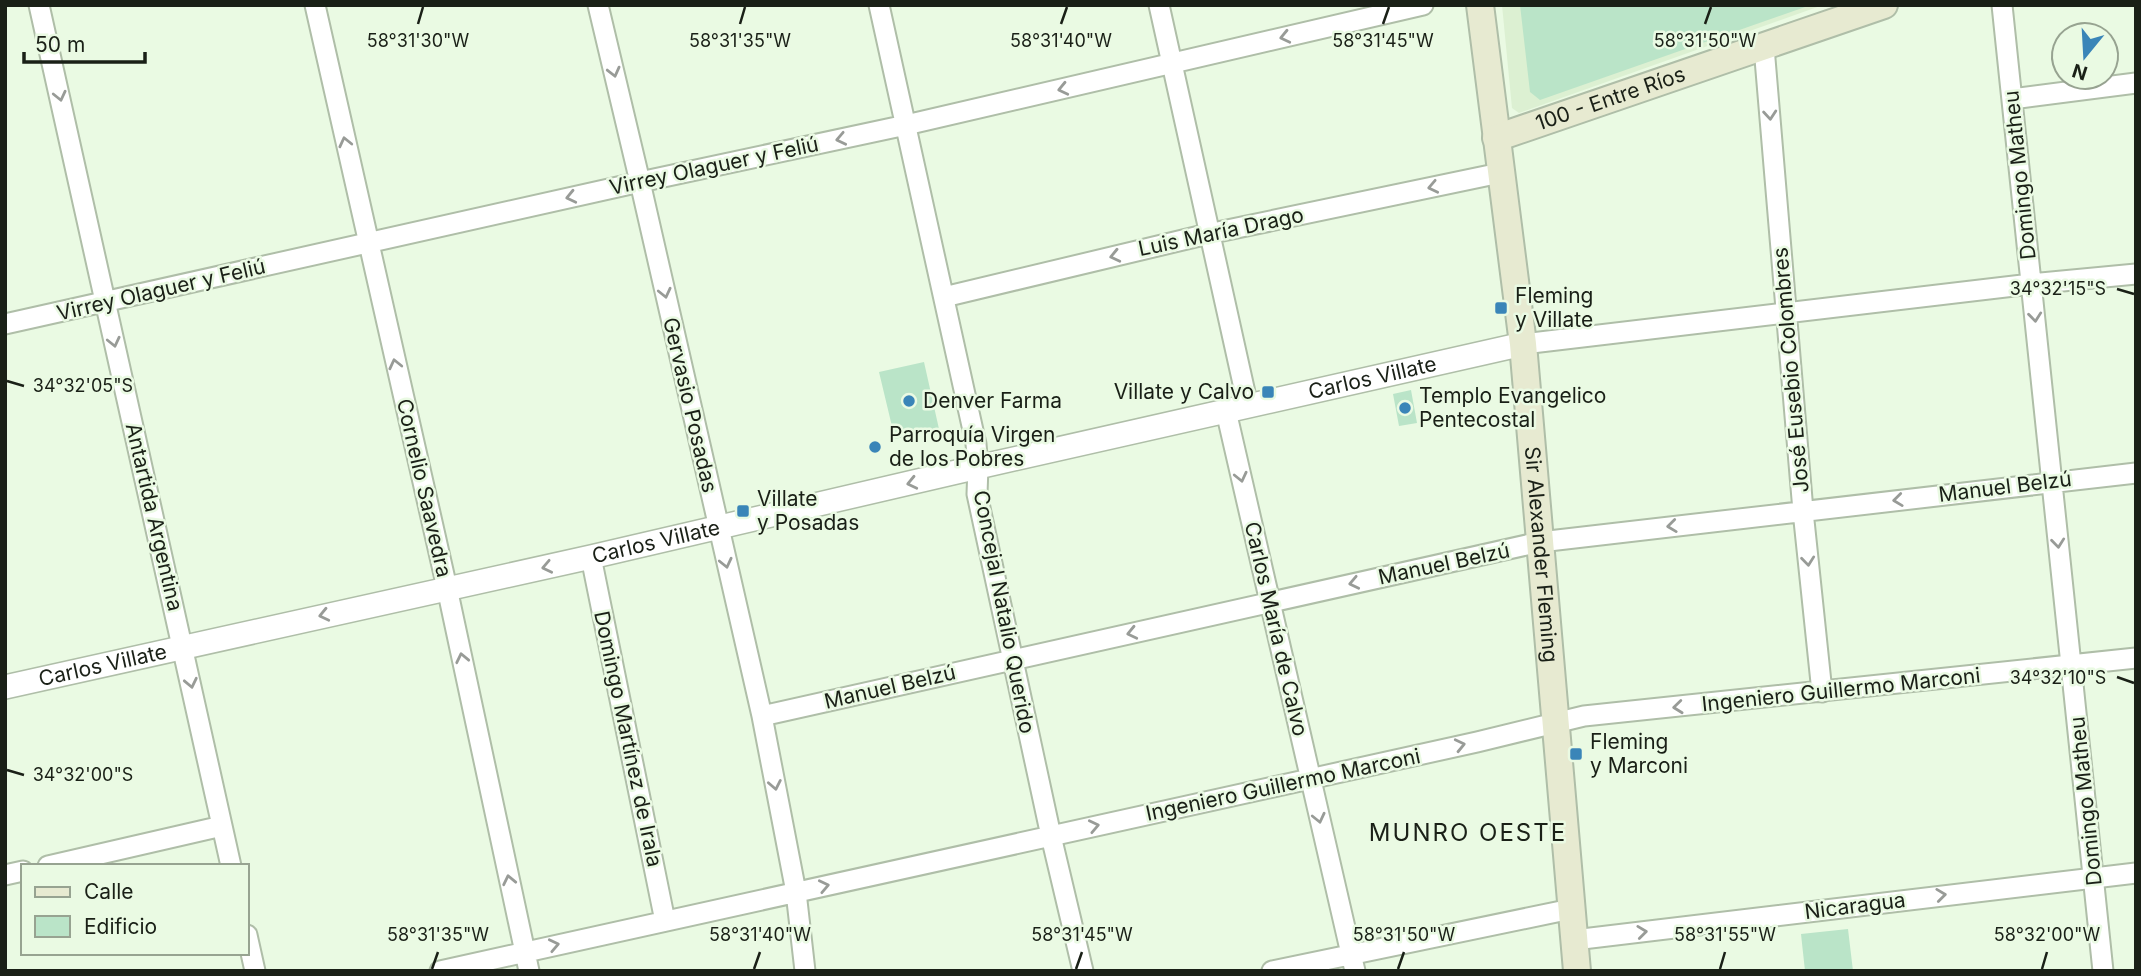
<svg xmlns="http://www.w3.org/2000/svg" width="2141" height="976" font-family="Inter,sans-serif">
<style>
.built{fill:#dcf0d2}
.building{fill:#bae4c8}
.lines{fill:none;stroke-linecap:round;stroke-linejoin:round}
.minor-casing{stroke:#afbea8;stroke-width:23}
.tertiary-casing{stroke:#afbea8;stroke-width:26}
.secondary-casing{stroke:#afbea8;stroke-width:30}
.minor{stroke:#fff;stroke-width:19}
.tertiary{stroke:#fff;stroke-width:23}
.secondary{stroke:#e7ead1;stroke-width:26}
.oneway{stroke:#989b97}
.ticks{fill:none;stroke:#1a2017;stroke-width:2.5}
.poi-dot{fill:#3a85b8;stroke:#eafae3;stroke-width:2.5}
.labels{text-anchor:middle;stroke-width:5;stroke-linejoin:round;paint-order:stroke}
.street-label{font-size:21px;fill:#1a2017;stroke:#eafae3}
.poi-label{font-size:21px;fill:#1a2017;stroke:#eafae3;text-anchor:start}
.quarter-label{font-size:24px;letter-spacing:2px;fill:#1a2017;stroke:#eafae3}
.ticks-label{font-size:18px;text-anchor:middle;fill:#1a2017;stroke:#eafae3;stroke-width:5;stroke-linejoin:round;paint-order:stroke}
</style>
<rect width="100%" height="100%" fill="#eafae3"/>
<path class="built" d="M 1502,5 L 1823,5 L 1519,113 L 1512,108 Z"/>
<path class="building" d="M 1520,5 L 1808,5 L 1808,6 L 1540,100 L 1530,92 Z
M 924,362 L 939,429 L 895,439 L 879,372 Z
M 1411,390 L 1417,423 L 1399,426 L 1393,394 Z
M 1848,929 L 1853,971 L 1805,971 L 1801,934 Z"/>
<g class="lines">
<g class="minor-casing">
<path id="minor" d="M 39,5 L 231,866
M 315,5 L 447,588 L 529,971
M 598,5 L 640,182 L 762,716 L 796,892 L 805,971
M 879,5 L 976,444 L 978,467 L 977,494 L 1051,836 L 1083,971
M 1159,5 L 1248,406
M 2002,5 L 2103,971
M 1764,47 L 1803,511 L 1822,692
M 2012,99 L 2136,83
M 944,297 L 1208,234 L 1500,173
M 5,324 L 640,182 L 906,125 L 1423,5
M 1523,344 L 2031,284 L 2136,274
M 1226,411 L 1355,971
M 591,557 L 665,921
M 762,716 L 1540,542 L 2136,473
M 48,866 L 222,826
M 5,875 L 23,871
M 247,935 L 255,971
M 1574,940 L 2136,873
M 440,971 L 1477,742 L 1584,716 L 2136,658
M 1272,971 L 1571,909"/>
</g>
<g class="tertiary-casing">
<g id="tertiary">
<path id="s1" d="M 5,687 L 591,557 L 978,467 L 1523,344"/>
</g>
</g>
<g class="secondary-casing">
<g id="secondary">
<path id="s2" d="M 1480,5 L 1523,344 L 1577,971"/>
<path id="s3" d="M 1496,138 L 1884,5"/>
</g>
</g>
<use href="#minor" class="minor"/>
<use href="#tertiary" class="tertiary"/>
<use href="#secondary" class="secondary"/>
</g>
<defs><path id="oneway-chevron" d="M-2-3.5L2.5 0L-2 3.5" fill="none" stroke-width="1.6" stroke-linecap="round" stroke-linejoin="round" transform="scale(1.75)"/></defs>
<g class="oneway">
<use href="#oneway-chevron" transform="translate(1285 37) rotate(167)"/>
<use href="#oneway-chevron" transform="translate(614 72) rotate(76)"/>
<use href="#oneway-chevron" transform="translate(1063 89) rotate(167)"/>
<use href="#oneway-chevron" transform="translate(60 96) rotate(77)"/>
<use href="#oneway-chevron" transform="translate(1770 115) rotate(85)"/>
<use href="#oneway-chevron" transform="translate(841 139) rotate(168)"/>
<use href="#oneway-chevron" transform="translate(345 142) rotate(-103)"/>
<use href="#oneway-chevron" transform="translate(1433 187) rotate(168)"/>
<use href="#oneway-chevron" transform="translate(571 197) rotate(167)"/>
<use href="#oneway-chevron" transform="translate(1115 256) rotate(167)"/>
<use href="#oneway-chevron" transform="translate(665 293) rotate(77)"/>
<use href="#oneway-chevron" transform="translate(2035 317) rotate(84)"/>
<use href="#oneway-chevron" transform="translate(114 342) rotate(77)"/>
<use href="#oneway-chevron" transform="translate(395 364) rotate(-103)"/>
<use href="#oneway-chevron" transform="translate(1241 477) rotate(77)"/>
<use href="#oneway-chevron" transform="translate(912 483) rotate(167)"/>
<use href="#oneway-chevron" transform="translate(1898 500) rotate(173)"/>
<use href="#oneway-chevron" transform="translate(1672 526) rotate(173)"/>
<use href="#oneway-chevron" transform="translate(2058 543) rotate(84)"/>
<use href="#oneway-chevron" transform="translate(1808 561) rotate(84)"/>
<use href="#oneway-chevron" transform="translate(726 563) rotate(77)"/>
<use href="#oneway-chevron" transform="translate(547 567) rotate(168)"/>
<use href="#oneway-chevron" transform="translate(1354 583) rotate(168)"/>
<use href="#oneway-chevron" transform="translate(324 615) rotate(167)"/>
<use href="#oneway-chevron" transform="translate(1132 633) rotate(167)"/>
<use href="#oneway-chevron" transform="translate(462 658) rotate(-102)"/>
<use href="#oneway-chevron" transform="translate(191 683) rotate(78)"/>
<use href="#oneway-chevron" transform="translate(1678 707) rotate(174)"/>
<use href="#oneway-chevron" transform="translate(1460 745) rotate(-13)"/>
<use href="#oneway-chevron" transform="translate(775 785) rotate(79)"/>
<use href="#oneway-chevron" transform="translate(1319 818) rotate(77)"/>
<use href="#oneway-chevron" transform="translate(1094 826) rotate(-12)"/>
<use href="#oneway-chevron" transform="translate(509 880) rotate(-102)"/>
<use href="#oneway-chevron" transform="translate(824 886) rotate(-12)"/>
<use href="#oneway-chevron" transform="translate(1941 895) rotate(-7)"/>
<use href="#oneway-chevron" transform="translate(1642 932) rotate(-7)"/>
<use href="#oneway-chevron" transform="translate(554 945) rotate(-12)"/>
</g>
<path class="ticks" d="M 418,24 L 423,7M 740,24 L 745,7M 1061,24 L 1067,7M 1383,24 L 1389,7M 1705,24 L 1711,7M 2117,289 L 2134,294M 7,381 L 24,386M 2117,677 L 2134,683M 7,770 L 24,775M 432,969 L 438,952M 754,969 L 760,952M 1076,969 L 1082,952M 1398,969 L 1404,952M 1720,969 L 1725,952M 2042,969 L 2047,952"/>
<g class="poi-dot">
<rect x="1494" y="301" width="14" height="14" rx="3.5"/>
<rect x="1261" y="385" width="14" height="14" rx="3.5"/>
<circle cx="909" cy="401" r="7"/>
<circle cx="1405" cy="408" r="7"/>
<circle cx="875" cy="447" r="7"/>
<rect x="736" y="504" width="14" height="14" rx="3.5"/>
<rect x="1569" y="747" width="14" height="14" rx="3.5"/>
</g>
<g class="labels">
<g class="street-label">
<text dy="7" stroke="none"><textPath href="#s3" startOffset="121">100 - Entre Ríos</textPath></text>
<text transform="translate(714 166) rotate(-12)" y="7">Virrey Olaguer y Feliú</text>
<text transform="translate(2020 175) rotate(-96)" y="7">Domingo Matheu</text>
<text transform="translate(1221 232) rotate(-12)" y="7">Luis María Drago</text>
<text transform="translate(161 290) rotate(-13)" y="7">Virrey Olaguer y Feliú</text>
<text transform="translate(1791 370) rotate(-95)" y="7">José Eusebio Colombres</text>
<text dy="7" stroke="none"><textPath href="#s1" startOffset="1402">Carlos Villate</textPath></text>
<text transform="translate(690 405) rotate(77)" y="7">Gervasio Posadas</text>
<text transform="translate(2005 487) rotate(-7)" y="7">Manuel Belzú</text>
<text transform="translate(424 488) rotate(77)" y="7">Cornelio Saavedra</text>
<text transform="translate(154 517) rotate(77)" y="7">Antartida Argentina</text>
<text dy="7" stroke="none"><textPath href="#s1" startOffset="667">Carlos Villate</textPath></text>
<text dy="7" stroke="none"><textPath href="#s2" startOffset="553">Sir Alexander Fleming</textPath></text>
<text transform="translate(1444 564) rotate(-12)" y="7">Manuel Belzú</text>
<text transform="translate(1004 612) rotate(79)" y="7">Concejal Natalio Querido</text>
<text transform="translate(1276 629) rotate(77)" y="7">Carlos María de Calvo</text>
<text dy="7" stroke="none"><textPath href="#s1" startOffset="100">Carlos Villate</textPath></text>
<text transform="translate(890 687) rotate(-13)" y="7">Manuel Belzú</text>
<text transform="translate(1841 690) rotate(-6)" y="7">Ingeniero Guillermo Marconi</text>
<text transform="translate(628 739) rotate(78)" y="7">Domingo Martínez de Irala</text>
<text transform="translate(1283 785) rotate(-12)" y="7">Ingeniero Guillermo Marconi</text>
<text transform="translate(2086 801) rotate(-96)" y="7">Domingo Matheu</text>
<text transform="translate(1855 906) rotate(-7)" y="7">Nicaragua</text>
</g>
<g class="poi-label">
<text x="1515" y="303">Fleming<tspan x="1515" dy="24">y Villate</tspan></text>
<text x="1254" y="399" text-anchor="end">Villate y Calvo</text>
<text x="1419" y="403">Templo Evangelico<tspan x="1419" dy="24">Pentecostal</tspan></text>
<text x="923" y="408">Denver Farma</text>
<text x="889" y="442">Parroquía Virgen<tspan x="889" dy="24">de los Pobres</tspan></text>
<text x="757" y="506">Villate<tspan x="757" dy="24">y Posadas</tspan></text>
<text x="1590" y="749">Fleming<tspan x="1590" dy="24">y Marconi</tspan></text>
</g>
<g class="quarter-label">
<text x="1468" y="841">MUNRO OESTE</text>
</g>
</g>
<g class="ticks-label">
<text x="418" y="47">58°31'30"W</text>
<text x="740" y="47">58°31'35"W</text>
<text x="1061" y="47">58°31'40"W</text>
<text x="1383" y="47">58°31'45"W</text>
<text x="1705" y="47">58°31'50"W</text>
<text x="2058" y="295">34°32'15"S</text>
<text x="83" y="392">34°32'05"S</text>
<text x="2058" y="684">34°32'10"S</text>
<text x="83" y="781">34°32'00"S</text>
<text x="438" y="941">58°31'35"W</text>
<text x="760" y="941">58°31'40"W</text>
<text x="1082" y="941">58°31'45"W</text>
<text x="1404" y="941">58°31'50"W</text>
<text x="1725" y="941">58°31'55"W</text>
<text x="2047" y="941">58°32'00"W</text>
</g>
<rect width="2141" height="976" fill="none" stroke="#1a2017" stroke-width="14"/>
<rect x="21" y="864" width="228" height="91" fill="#eafae3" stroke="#97a391" stroke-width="2"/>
<rect x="35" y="887" width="35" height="10" fill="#e7ead1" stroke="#97a391" stroke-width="2"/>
<text x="84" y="899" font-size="21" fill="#1a2017">Calle</text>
<rect x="35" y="916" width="35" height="21" fill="#bae4c8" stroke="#97a391" stroke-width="2"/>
<text x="84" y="934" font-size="21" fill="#1a2017">Edificio</text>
<g transform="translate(2085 56) rotate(198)"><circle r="33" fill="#eafae3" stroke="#97a391" stroke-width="2"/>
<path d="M0-5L12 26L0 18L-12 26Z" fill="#3a85b8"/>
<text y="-10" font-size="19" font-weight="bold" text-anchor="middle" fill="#1a2017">N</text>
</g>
<path d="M24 52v10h121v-10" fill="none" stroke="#1a2017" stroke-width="3.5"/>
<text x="35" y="52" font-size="21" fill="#1a2017" stroke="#eafae3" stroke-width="5" paint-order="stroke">50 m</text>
</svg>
